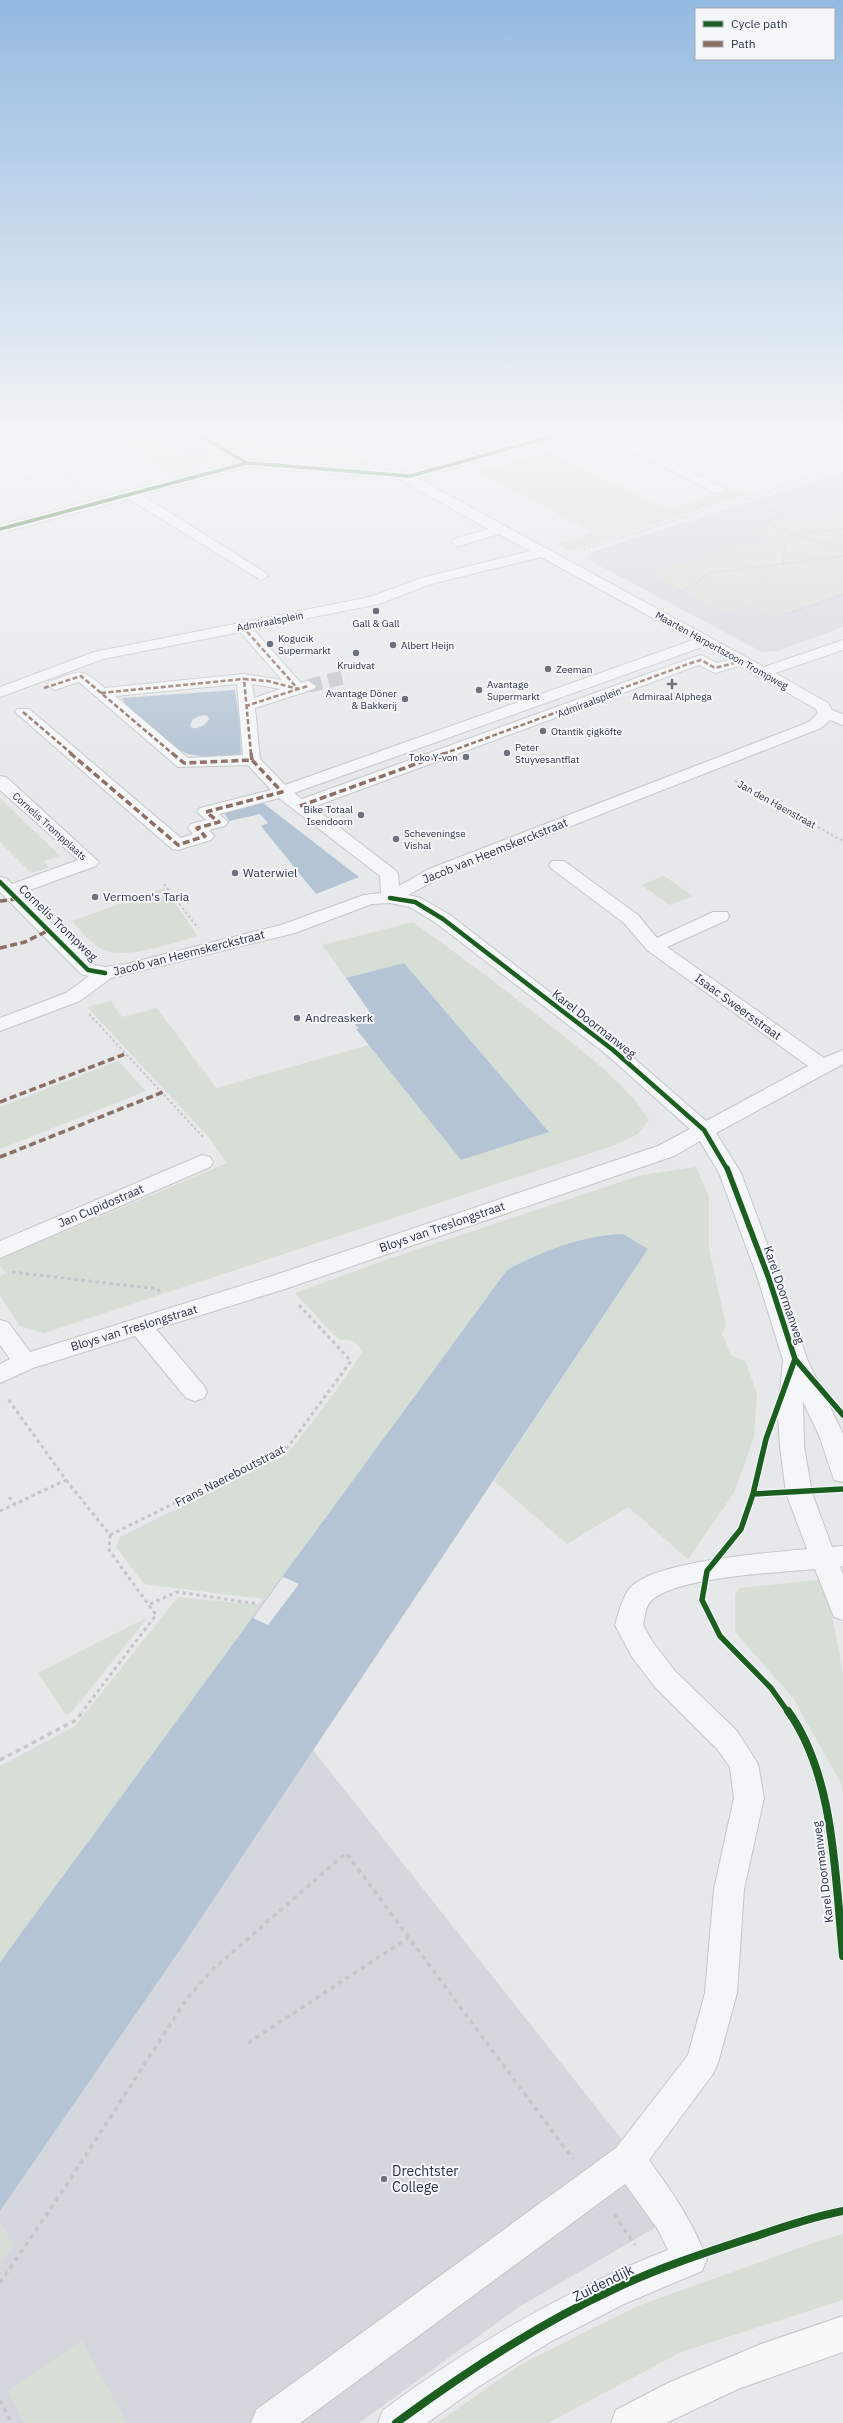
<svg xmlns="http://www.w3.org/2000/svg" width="843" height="2423" font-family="'IBM Plex Sans',sans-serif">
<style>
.built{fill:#d4d7dd}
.green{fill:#d6ded6}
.water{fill:#b4c4d5;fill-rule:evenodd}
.pier{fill:#e6e8ea}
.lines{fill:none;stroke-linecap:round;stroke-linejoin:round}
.minor-tunnel{stroke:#c1c4c9;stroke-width:14;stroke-dasharray:14 7;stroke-linecap:butt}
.minor-casing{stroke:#c4c6c8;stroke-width:2}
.major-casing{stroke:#c2c5c8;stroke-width:2}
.path-far3{stroke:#c5c6ca;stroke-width:1.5;stroke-dasharray:2 2;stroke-linecap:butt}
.path-far2{stroke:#c5c6ca;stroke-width:2;stroke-dasharray:2.5 2.5;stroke-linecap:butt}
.path-far1{stroke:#c5c6ca;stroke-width:3;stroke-dasharray:3.5 3.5;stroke-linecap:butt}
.path{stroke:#c5c6ca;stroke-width:3.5;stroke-dasharray:4.5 4.5;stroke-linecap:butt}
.minor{fill:#f5f6f7;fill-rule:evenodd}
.major{fill:#f8f8f8;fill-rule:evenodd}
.quiet-far1{stroke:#8d6e63;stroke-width:2.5;stroke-dasharray:5 2.5;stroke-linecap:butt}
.quiet{stroke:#8d6e63;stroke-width:3.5;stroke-dasharray:7 3.5;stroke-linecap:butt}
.cycleway-far3-casing{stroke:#f4f6f9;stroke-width:5}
.cycleway-far2-casing{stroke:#f4f6f9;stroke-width:6}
.cycleway-far1-casing{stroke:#f4f6f9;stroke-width:8}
.cycleway-casing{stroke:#f4f6f9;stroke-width:10}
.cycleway-far3{stroke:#1b5e20;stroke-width:3.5}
.cycleway-far2{stroke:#1b5e20;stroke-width:4.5}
.cycleway-far1{stroke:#1b5e20;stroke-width:5.5}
.cycleway{stroke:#1b5e20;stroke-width:8}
.poi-dot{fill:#6c737f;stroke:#f4f6f9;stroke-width:1.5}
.labels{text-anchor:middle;stroke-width:4;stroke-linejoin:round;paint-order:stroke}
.far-street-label{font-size:10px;fill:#2b3445;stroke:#f4f6f9}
.far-poi-label{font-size:10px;fill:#2b3445;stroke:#f4f6f9;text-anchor:start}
.street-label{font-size:12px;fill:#2b3445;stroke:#f4f6f9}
.poi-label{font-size:12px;fill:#2b3445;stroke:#f4f6f9;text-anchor:start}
.near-poi-label{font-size:14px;fill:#2b3445;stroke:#f4f6f9;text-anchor:start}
.near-street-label{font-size:14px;fill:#2b3445;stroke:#f4f6f9}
</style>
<rect width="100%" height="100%" fill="#e6e8ea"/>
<path class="built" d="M 843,472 L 843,627 L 778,651 L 762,652 L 587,559 L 589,553 Z
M 313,1750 L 680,2213 L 519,2307 L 359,2423 L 0,2423 L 0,2263 L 13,2246 L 0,2222 L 0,2211 Z"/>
<path class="green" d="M 108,436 L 319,436 L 370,464 L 238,452 L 228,455 L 222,460 L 176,473 L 168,472 Z
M 724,436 L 838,436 L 843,438 L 843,446 L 819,437 L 764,454 Z
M 547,452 L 667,510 L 734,488 L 747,494 L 571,551 L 558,544 L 594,532 L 476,472 Z
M 843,511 L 843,593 L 774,618 L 749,605 L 726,613 L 649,573 L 745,542 L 753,545 L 772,539 L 753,529 L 789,517 L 804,524 Z
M 0,798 L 60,856 L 43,861 L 49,868 L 31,873 L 0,842 Z
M 664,876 L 693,896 L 670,905 L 641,885 Z
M 164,888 L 198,936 C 174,942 128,960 104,950 C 92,945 81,931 72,921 Z
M 413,922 C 465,960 517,998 567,1039 C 596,1062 629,1088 649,1120 L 638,1134 L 612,1146 L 44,1333 L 20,1326 L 0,1295 L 0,1276 L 6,1273 L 0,1266 L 0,1259 L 227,1163 L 207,1135 L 87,1007 L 111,1001 L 122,1017 L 157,1008 L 216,1088 L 369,1045 L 461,1160 L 549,1132 L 404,963 L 346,978 L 322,945 Z
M 118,1061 L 146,1091 L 0,1149 L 0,1107 Z
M 696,1167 L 709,1196 L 709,1248 L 726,1326 L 722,1334 L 731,1355 L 745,1361 L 757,1393 L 754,1437 L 734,1493 L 688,1559 L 628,1507 L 567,1544 L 494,1481 L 648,1249 L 558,1247 L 532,1257 L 507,1270 L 0,1962 L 0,1766 L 75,1726 L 178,1597 L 258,1605 L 263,1599 L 144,1584 L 116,1547 L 120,1537 L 287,1454 L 331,1398 L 363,1351 L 354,1341 L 338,1339 L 295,1293 L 391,1258 L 642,1175 Z
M 825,1579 L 843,1673 L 843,1792 L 841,1783 L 793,1698 L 735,1632 L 735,1594 L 740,1588 Z
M 148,1617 L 71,1713 L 66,1715 L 38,1673 Z
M 0,2222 L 13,2246 L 0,2263 Z
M 843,2234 L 843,2300 L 681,2352 L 548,2423 L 437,2423 L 520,2365 L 581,2334 L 643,2304 L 816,2242 Z
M 82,2340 L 127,2423 L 24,2423 L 8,2391 Z"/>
<path class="water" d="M 152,436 L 180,436 L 209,453 L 191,458 Z
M 235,690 L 240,726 L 241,756 L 206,757 L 188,754 L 172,747 L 131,714 L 122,698 ZM 207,715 L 209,719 C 205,725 197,731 190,727 L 192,720 L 199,716 Z
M 263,803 L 359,877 L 316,894 L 261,826 L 268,823 L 260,814 L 229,821 L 224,813 Z
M 404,963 L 549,1132 L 461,1160 L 356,1029 L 359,1028 L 355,1025 L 354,1021 L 371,1014 L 346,978 Z
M 623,1234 L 648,1249 L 177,1954 L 0,2211 L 0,1962 L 507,1270 C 544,1250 581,1236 623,1234 Z"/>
<path class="pier" d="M 283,1577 L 299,1584 L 268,1625 L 253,1618 Z"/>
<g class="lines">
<path class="minor-tunnel" d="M 308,686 L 349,676"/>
<g class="minor-casing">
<path id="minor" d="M 407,436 L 423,436 L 463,457 L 539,436 L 560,436 L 558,439 L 417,478 L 764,667 L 843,640 L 843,650 L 775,673 L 828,703 L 832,710 L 843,714 L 843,725 L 830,720 L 821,728 L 441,877 L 408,895 L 421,898 L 450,915 L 620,1046 L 706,1121 L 808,1066 L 647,950 L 624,923 L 552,869 L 549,865 L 552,861 L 564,861 L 638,915 L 657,938 L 713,912 L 727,912 L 729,916 L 727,920 L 667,947 L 824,1058 L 843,1050 L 843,1064 L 716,1133 L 741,1173 L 779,1276 L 807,1359 L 843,1434 L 843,1482 L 834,1480 L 819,1435 L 803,1402 L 804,1446 L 812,1493 L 832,1547 L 843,1546 L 843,1566 L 840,1567 L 843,1574 L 843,1620 L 834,1617 L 815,1569 C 775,1573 683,1576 653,1599 C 645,1605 645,1616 643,1625 L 652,1641 L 675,1671 L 737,1731 L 758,1764 L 764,1798 L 744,1889 L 737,1993 L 718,2063 L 713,2074 L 649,2160 C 673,2193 692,2221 707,2259 L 702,2271 L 624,2304 L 550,2342 L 478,2387 L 427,2423 L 378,2423 L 383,2410 C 472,2345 565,2290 668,2250 L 657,2228 L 625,2184 L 300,2423 L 251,2423 L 256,2410 L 616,2148 L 688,2055 L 705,1993 L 714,1889 L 734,1798 L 730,1767 L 717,1749 L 655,1687 L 632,1657 L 615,1625 C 619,1612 622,1596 632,1586 C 659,1560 769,1553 807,1549 L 786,1493 L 780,1446 L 778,1416 L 783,1360 L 757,1276 L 719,1173 L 700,1141 L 674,1156 L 285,1289 L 156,1329 L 204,1386 L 207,1392 L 204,1398 L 195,1401 L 186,1398 L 135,1336 L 33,1368 L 0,1383 L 0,1364 L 10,1359 L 0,1345 L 0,1320 L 8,1322 L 30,1352 L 269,1277 L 658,1146 L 690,1129 L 606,1054 L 436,923 L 410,907 L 390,903 L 372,904 L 295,933 L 111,978 L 80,1001 L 0,1031 L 0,1018 L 66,993 L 89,976 L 81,974 L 0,892 L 0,877 L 6,878 L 12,884 L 78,860 L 0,790 L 0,776 L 6,777 L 99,862 L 96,866 L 21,893 L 94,965 L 105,967 L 126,964 L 281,925 L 364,895 L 381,893 L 380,876 L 279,798 L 219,814 L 228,822 L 225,826 L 209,830 L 214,836 L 211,840 L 178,850 L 172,849 L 15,712 L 17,709 L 29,709 L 181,838 L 193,834 L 188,828 L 191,824 L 206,820 L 197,812 L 200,808 L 271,790 L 248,765 L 178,767 L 79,682 L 55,690 L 47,685 L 49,682 C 81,671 78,666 105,688 L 244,674 L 282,680 L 240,632 L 103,659 L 0,697 L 0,687 L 94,652 L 370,597 L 421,578 L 530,551 L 499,534 L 459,546 L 454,545 L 452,542 L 454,539 L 488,529 L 399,479 L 247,467 L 142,495 L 266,573 L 268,576 L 261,580 L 129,499 L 0,533 L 0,525 L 247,459 L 410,472 L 450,461 ZM 541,557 L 693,640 L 285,785 L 260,759 L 255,708 L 314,689 L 316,686 L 308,681 L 301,683 L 253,629 L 379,604 L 431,584 ZM 705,646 L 729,660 L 717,663 L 701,655 L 686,660 L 302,799 L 294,793 ZM 699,665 L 715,673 L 740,666 L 816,709 L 818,713 L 809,722 L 429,869 L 399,886 L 398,874 L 395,870 L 313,807 ZM 237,684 L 243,755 L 188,758 L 115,696 ZM 252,684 L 281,689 L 254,698 Z
M 600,436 L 616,436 L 726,489 L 719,493 L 714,492 Z
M 202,1155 L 210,1157 L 213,1162 L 210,1167 L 0,1258 L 0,1241 Z"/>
</g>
<g class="major-casing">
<path id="major" d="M 843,2316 L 843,2352 L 738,2389 L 666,2423 L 611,2423 L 616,2410 L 668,2383 L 761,2344 Z"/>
</g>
<path class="path-far3" d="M 23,436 L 74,468 L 60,472 L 81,486
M 107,436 L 156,466
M 325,436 L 349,449
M 720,436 L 762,455 L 824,436
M 768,436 L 785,448
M 0,437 L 3,436
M 575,444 L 592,452
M 739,444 L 772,439
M 0,460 L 30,480 L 60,472
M 742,490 L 754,496
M 737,501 L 843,467
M 793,534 L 843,549
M 794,534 L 843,529
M 584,549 L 711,509
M 782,564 L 843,556
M 667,595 L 689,588 L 709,573 L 782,564 L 786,542 L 793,534 L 765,522 L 783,515 L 747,498
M 785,614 L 843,595"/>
<path class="path-far2" d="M 735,781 L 843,841
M 164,884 L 198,928
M 89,1014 L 204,1138"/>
<path class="path-far1" d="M 12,1272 L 158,1289 L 160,1293
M 66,1480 L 110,1535 L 109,1550 L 156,1615 L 82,1712
M 9,1497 L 15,1504
M 0,1511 L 66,1480 L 8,1399
M 110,1535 L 288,1447 L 351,1361 L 297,1303
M 150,1604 L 177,1592 L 259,1604"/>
<path class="path" d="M 0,1760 L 76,1720 L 83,1711
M 248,2043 L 408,1938
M 614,2214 L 635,2245
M 0,2283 L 62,2192 L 186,2000 L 212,1970 L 346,1853 L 573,2159
M 0,2400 L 12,2423"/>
<use href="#minor" class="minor"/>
<use href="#major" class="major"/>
<path class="quiet-far1" d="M 414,437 L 417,436
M 242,626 L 298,689 L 246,706
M 44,688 L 81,676 L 173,754
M 101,693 L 244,679
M 23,712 L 72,754
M 251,754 L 244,679 L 268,681 L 298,689 L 308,686
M 443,754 L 691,663 L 701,660 L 715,668 L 742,661"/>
<path class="quiet" d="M 70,753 L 178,845 L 205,836 L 197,828 L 219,822 L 206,812
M 172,753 L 184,763 L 252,760 L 282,792 L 206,812
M 251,753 L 252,760
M 300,806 L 446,753
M 0,901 L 17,899
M 0,948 L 25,942 L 49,930
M 0,1102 L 125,1054
M 0,1157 L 163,1092"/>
<g class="cycleway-far3-casing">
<path id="cycleway-far3" d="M 201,436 L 247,463
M 0,529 L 247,463 L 410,476 L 554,436"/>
</g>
<g class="cycleway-far2-casing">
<path id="cycleway-far2" d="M 0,882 L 88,970 L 105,973
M 390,898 L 415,902 L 443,919 L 613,1050 L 704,1130 L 727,1169"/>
</g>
<g class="cycleway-far1-casing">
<path id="cycleway-far1" d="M 727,1168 L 768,1276 L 795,1359 L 766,1439 L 753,1494 L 741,1529 L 707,1571 L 702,1600 L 720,1636 L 771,1688 L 788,1712
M 795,1359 L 843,1415
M 753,1494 L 843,1489"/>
</g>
<g class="cycleway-casing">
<path id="cycleway" d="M 788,1711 C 835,1776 835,1878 843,1956
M 396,2423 C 465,2372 536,2325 614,2289 C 658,2268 704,2253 750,2238 C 781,2228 811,2217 843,2211"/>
</g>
<use href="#cycleway-far3" class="cycleway-far3"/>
<use href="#cycleway-far2" class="cycleway-far2"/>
<use href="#cycleway-far1" class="cycleway-far1"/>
<use href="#cycleway" class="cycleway"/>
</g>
<linearGradient id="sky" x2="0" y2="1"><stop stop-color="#93bae0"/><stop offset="0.56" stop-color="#f4f5f6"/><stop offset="1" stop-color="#f4f5f6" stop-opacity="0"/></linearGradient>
<rect width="843" height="775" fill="url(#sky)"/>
<g class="poi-dot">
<circle cx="376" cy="611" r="4"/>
<circle cx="270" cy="644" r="4"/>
<circle cx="393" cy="645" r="4"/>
<circle cx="356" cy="653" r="4"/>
<circle cx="548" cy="669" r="4"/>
<path d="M670 678h4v4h4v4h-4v4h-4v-4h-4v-4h4z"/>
<circle cx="479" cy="690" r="4"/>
<circle cx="405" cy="699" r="4"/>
<circle cx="543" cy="731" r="4"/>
<circle cx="507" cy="753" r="4"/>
<circle cx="466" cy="757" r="4"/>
<circle cx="361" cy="815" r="4"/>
<circle cx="396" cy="839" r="4"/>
<circle cx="235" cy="873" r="4"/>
<circle cx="95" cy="897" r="4"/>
<circle cx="297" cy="1018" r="4"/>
<circle cx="384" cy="2179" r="4"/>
</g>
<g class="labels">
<g class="far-street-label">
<text transform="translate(270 621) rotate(-11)" y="4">Admiraalsplein</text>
<text transform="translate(722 650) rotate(29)" y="4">Maarten Harpertszoon Trompweg</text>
<text transform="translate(589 702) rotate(-21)" y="4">Admiraalsplein</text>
<text transform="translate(777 804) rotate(29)" y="4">Jan den Haenstraat</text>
<text transform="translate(50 826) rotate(42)" y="4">Cornelis Trompplaats</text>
</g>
<g class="far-poi-label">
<text x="376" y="627" text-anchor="middle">Gall &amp; Gall</text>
<text x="278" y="642">Kogucik<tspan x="278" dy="12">Supermarkt</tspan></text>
<text x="401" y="649">Albert Heijn</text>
<text x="356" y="669" text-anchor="middle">Kruidvat</text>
<text x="556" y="673">Zeeman</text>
<text x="487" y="688">Avantage<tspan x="487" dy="12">Supermarkt</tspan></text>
<text x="397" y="697" text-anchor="end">Avantage Döner<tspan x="397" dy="12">&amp; Bakkerij</tspan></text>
<text x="672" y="700" text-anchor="middle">Admiraal Alphega</text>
<text x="551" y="735">Otantik çigköfte</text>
<text x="515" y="751">Peter<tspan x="515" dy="12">Stuyvesantflat</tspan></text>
<text x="458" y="761" text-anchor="end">Toko Y-von</text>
<text x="353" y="813" text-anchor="end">Bike Totaal<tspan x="353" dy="12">Isendoorn</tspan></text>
<text x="404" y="837">Scheveningse<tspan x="404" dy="12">Vishal</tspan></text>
</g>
<g class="street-label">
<text transform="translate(495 851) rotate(-22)" y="4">Jacob van Heemskerckstraat</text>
<text transform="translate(58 923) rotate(44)" y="4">Cornelis Trompweg</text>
<text transform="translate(189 953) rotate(-14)" y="4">Jacob van Heemskerckstraat</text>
<text transform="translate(738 1007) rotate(36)" y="4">Isaac Sweersstraat</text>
<text transform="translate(594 1024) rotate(38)" y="4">Karel Doormanweg</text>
<text transform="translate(101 1206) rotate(-23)" y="4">Jan Cupidostraat</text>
<text transform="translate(442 1227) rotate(-19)" y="4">Bloys van Treslongstraat</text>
<text transform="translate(784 1295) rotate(71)" y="4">Karel Doormanweg</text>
<text transform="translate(134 1328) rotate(-17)" y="4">Bloys van Treslongstraat</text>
<text transform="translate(230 1476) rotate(-27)" y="4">Frans Naereboutstraat</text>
<text transform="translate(823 1872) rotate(-97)" y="4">Karel Doormanweg</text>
</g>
<g class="poi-label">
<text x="243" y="877">Waterwiel</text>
<text x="103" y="901">Vermoen's Taria</text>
<text x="305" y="1022">Andreaskerk</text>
</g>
<g class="near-poi-label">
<text x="392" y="2176">Drechtster<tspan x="392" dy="16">College</tspan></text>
</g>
<g class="near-street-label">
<text transform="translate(603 2283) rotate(-26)" y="5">Zuidendijk</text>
</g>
</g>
<rect x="695" y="8" width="140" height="52" fill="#f4f6f9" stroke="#a4a8b1"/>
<rect x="703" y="21" width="20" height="6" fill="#1b5e20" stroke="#a4a8b1"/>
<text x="731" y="28" font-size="12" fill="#2b3445">Cycle path</text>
<rect x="703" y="41" width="20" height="6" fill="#8d6e63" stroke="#a4a8b1"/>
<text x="731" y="48" font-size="12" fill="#2b3445">Path</text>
</svg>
